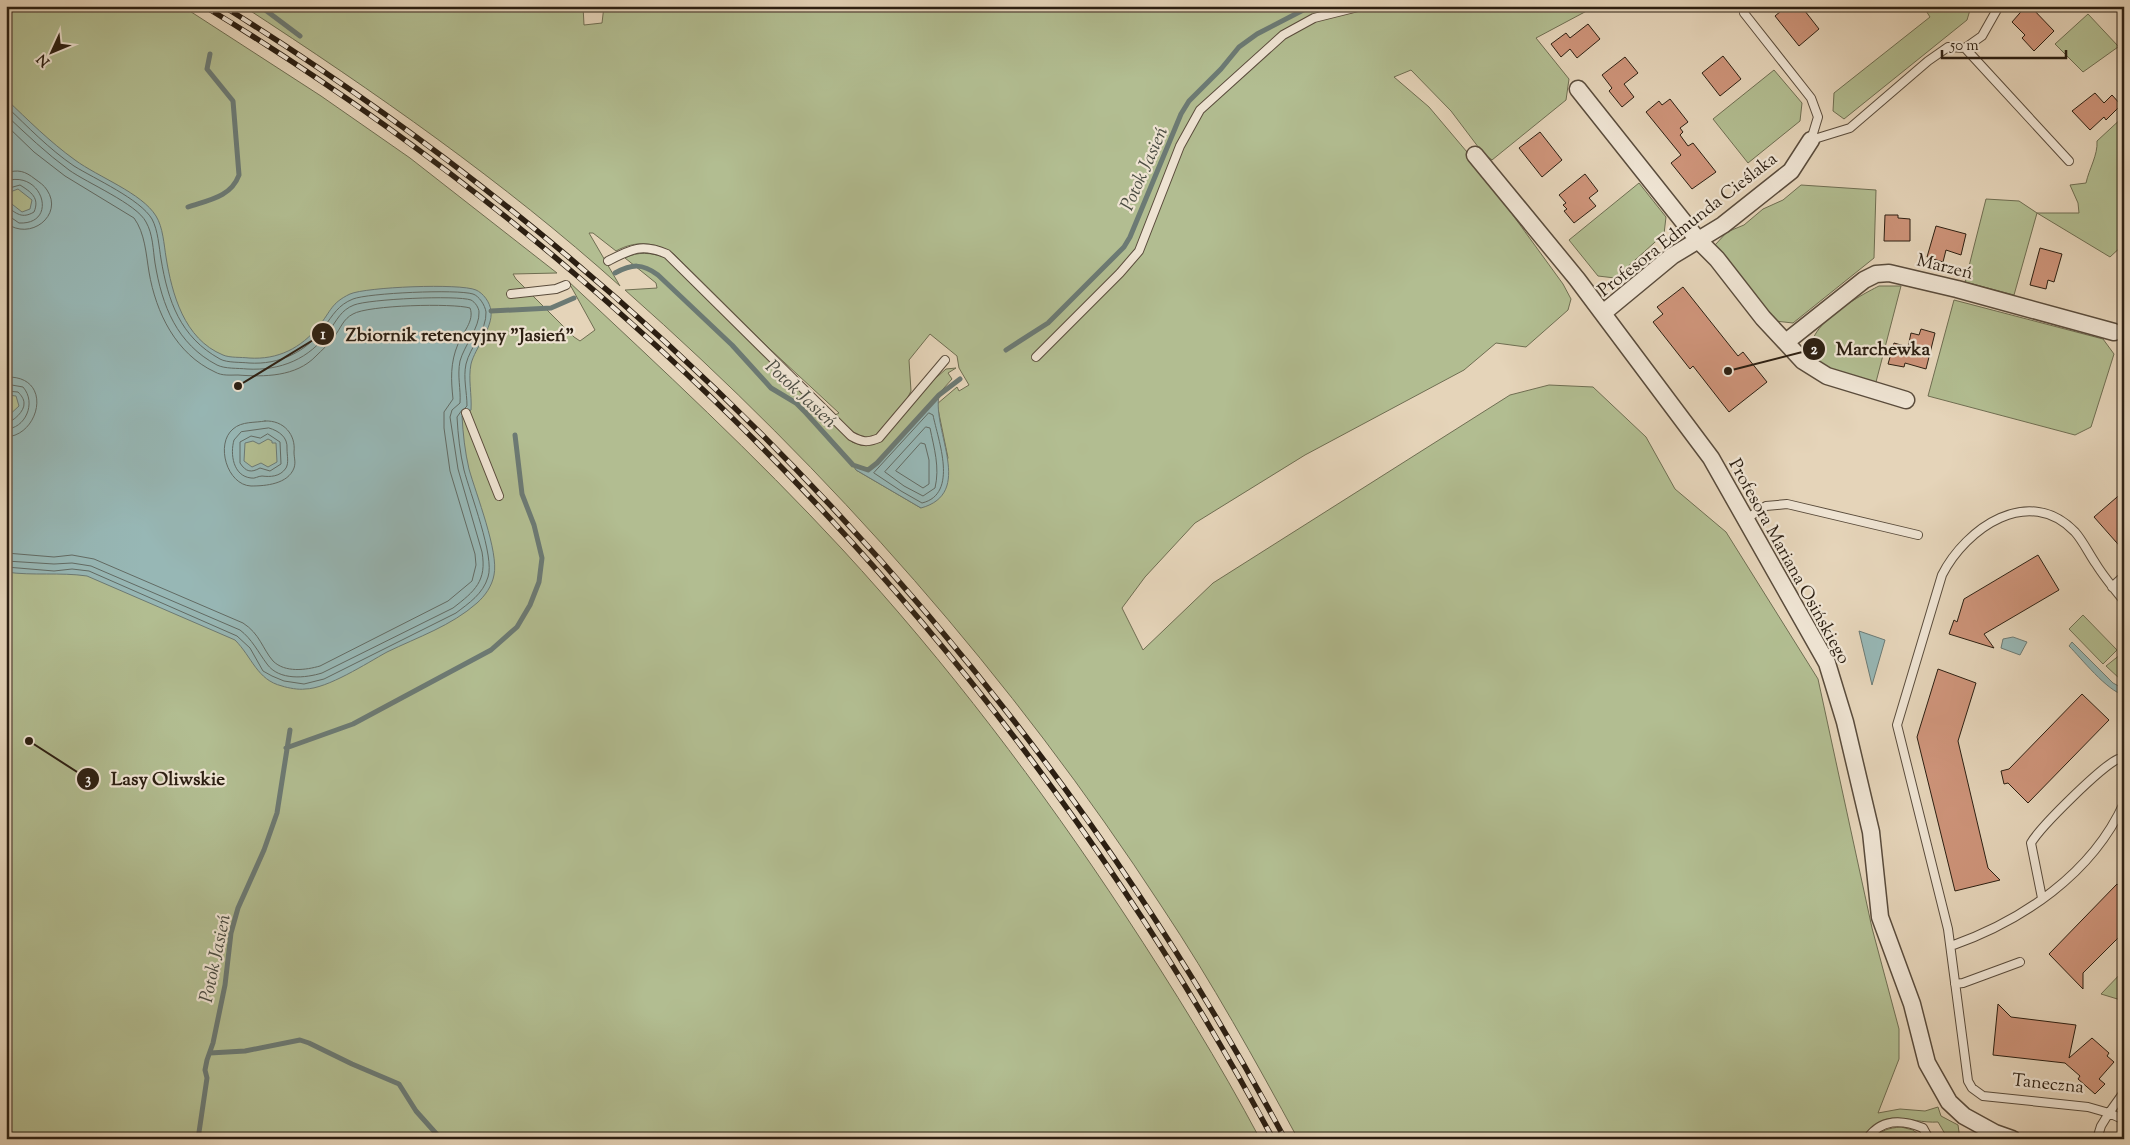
<svg xmlns="http://www.w3.org/2000/svg" width="2130" height="1145" font-family="'Sorts Mill Goudy',serif">
<style>
.green{fill:#b2bd91;stroke:#6f6e52}
.water{fill:#97b7b5;stroke:#6c7a74;fill-rule:evenodd}
.lines{fill:none;stroke-linecap:round;stroke-linejoin:round}
.shore{stroke:#626b64;stroke-width:1}
.stream{stroke:#6c7a74;stroke-width:5}
.building{fill:#ce947a;stroke:#2c1f12}
.lane-casing{stroke:#5a4c3c;stroke-width:10}
.street-casing{stroke:#5a4c3c;stroke-width:19}
.lane{stroke:#eee3d2;stroke-width:8}
.street{stroke:#eee3d2;stroke-width:16}
.rail-casing{stroke:#2c1f12;stroke-width:5.5}
.rail{stroke:#eee3d2;stroke-width:4;stroke-dasharray:11;stroke-linecap:butt}
.labels{text-anchor:middle;stroke-width:4.5;stroke-linejoin:round;paint-order:stroke}
.street-label{font-size:18px;fill:#2c1f12;stroke:#eee3d2}
.water-label{font-size:19px;font-style:italic;fill:#4c4d43;stroke:#eee3d2}
.leader{fill:none;stroke:#2c1f12;stroke-width:2}
.callout-dot{fill:#2c1f12;stroke:#eee3d2;stroke-width:2}
.mark-label{font-size:15px;text-anchor:middle;font-weight:bold;fill:#fff}
.callout-label{font-size:19px;text-anchor:middle;font-weight:bold;fill:#2c1f12;stroke:#eee3d2;stroke-width:4.5;stroke-linejoin:round;paint-order:stroke}
</style>
<rect width="100%" height="100%" fill="#e5d4b9"/>
<filter id="stains"><feTurbulence type="fractalNoise" baseFrequency=".004" numOctaves="4"/><feColorMatrix values="0 0 0 0 .2 0 0 0 0 .09 0 0 0 0 .02 0 0 0 .5 -.17"/></filter>
<radialGradient id="worn" r=".72"><stop offset=".6" stop-color="#630" stop-opacity="0"/><stop offset="1" stop-color="#630" stop-opacity=".3"/></radialGradient>
<path class="green" d="M 6,6 L 182,6 L 321,96 L 410,158 L 557,273 L 513,274 L 516,279 L 574,337 L 580,341 L 595,330 L 568,281 C 661,368 755,455 842,549 C 947,663 1040,786 1125,915 C 1173,988 1219,1062 1260,1139 L 6,1139 Z
M 243,6 L 583,6 L 584,25 L 602,23 L 604,6 L 1596,6 L 1536,38 L 1569,79 L 1566,100 L 1492,160 L 1482,152 L 1451,111 L 1411,70 L 1394,77 L 1429,107 L 1467,152 L 1563,284 L 1571,299 L 1568,310 L 1526,347 L 1496,343 L 1464,370 L 1305,455 L 1195,523 L 1145,577 L 1122,608 L 1143,650 L 1213,583 L 1510,395 L 1549,385 L 1593,387 L 1646,437 L 1675,489 L 1726,532 L 1818,679 L 1872,928 L 1899,1029 L 1899,1059 L 1878,1113 L 1900,1109 L 1925,1111 L 1938,1107 L 1941,1116 L 1958,1125 L 1960,1139 L 1948,1139 L 1938,1122 C 1908,1124 1883,1104 1862,1139 L 1298,1139 C 1255,1060 1212,982 1162,907 C 1012,677 831,472 625,290 L 657,288 L 656,283 L 625,258 C 638,251 651,253 665,257 L 852,442 C 865,447 873,447 884,438 L 930,383 L 946,369 L 956,368 L 948,373 L 952,379 L 877,463 L 868,470 L 854,466 L 856,470 L 921,508 L 948,458 L 937,404 L 957,387 L 959,391 L 969,385 L 959,368 L 957,356 L 930,334 L 909,360 L 911,391 L 905,403 L 876,435 L 867,439 L 860,438 L 835,415 L 839,413 L 771,350 L 674,254 C 655,242 636,240 616,251 L 593,233 L 589,233 L 620,286 C 503,181 375,92 243,6 Z
M 1923,6 L 1967,6 L 1970,10 L 1967,20 L 1844,119 L 1833,111 L 1834,93 L 1930,17 Z
M 2088,14 L 2118,46 L 2124,43 L 2124,52 L 2118,47 L 2083,72 L 2055,44 Z
M 1774,70 L 1802,103 L 1800,121 L 1748,163 L 1713,119 Z
M 2124,116 L 2124,244 L 2110,257 L 2037,213 L 2014,295 L 1965,282 L 1986,199 L 2019,201 L 2037,213 L 2079,213 L 2078,203 L 2070,185 L 2086,183 C 2089,169 2098,155 2097,141 Z
M 1639,183 L 1666,217 L 1664,234 L 1615,278 L 1598,276 L 1569,240 Z
M 1801,185 L 1876,190 L 1874,258 L 1793,323 L 1775,321 L 1715,245 L 1727,232 L 1744,225 L 1763,209 L 1783,200 Z
M 1879,286 L 1901,286 L 1876,382 C 1862,378 1826,373 1817,363 C 1791,333 1857,297 1879,286 Z
M 1954,300 L 2103,339 L 2114,354 L 2091,427 L 2075,435 L 1928,396 Z
M 2083,615 L 2117,650 L 2103,664 L 2069,629 Z
M 2121,654 L 2124,656 L 2124,679 L 2120,679 L 2106,666 Z
M 2124,970 L 2124,1001 L 2101,994 Z
M 1901,1127 L 1913,1130 L 1924,1139 L 1873,1139 C 1881,1130 1889,1128 1901,1127 Z"/>
<path class="water" d="M 6,99 C 28,120 50,142 75,160 C 98,177 142,193 156,216 C 163,227 164,245 166,257 C 172,294 184,339 223,355 C 230,358 241,357 249,358 C 278,360 301,348 319,326 C 331,311 331,303 350,294 C 366,287 460,283 476,290 C 483,293 490,302 491,311 C 493,328 475,348 471,364 C 468,379 472,394 471,410 L 462,416 C 463,434 465,452 469,469 C 476,494 499,552 494,575 C 492,586 485,596 477,603 C 451,626 418,637 387,652 C 367,663 327,689 305,689 C 299,690 288,688 282,686 C 257,680 252,657 235,640 L 87,576 C 60,572 33,576 6,572 L 6,418 L 19,406 L 16,396 L 8,395 L 6,397 ZM 18,189 L 32,200 L 30,209 L 22,212 L 8,201 L 10,192 ZM 268,439 L 272,441 L 272,443 L 276,443 L 277,462 L 268,467 L 261,463 L 252,467 L 244,461 L 245,443 L 253,441 L 259,444 Z
M 939,395 C 932,432 975,493 921,508 L 856,470 L 853,465 L 868,470 L 877,463 Z
M 1859,631 L 1885,640 L 1872,685 Z
M 2013,637 L 2027,642 L 2020,655 L 2001,648 L 2003,639 Z
M 2072,642 L 2113,683 L 2124,689 L 2124,695 C 2107,691 2081,658 2069,646 Z"/>
<g class="lines">
<path class="shore" d="M 6,106 C 28,127 49,149 74,166 C 95,179 140,199 152,219 C 158,230 159,247 161,259 C 168,301 180,337 220,359 C 227,363 241,362 249,363 C 279,365 307,352 324,327 C 333,315 338,305 353,299 C 368,293 457,289 473,294 C 479,296 485,305 486,312 C 487,330 470,347 466,364 C 463,378 467,392 467,406 L 465,408
M 6,115 C 26,134 46,153 69,170 C 87,183 137,204 146,222 C 153,234 153,250 155,263 C 162,306 177,344 217,365 C 225,369 238,368 247,369 C 280,371 310,359 329,331 C 337,320 341,310 354,305 C 369,299 457,295 471,300 C 475,302 479,308 479,312 C 480,327 464,346 460,361 C 457,376 461,389 460,403 L 452,410 L 450,417 L 458,469 L 482,552 C 487,581 475,591 453,608 L 322,673 C 306,678 279,681 267,664 C 258,652 252,639 240,630 L 91,566 L 72,563 L 54,564 L 6,561
M 6,125 L 34,152 L 65,176 L 134,218 C 145,233 146,254 149,272 C 156,313 176,354 215,372 C 222,376 230,375 238,375 C 264,377 296,377 316,356 C 322,350 329,344 334,337 C 341,328 343,319 353,314 C 368,305 453,303 470,308 C 475,321 462,333 458,344 C 450,363 451,380 453,399 L 444,412 L 444,428 L 450,471 L 475,554 L 476,565 L 472,581 L 448,601 L 320,666 C 306,670 285,673 273,661 C 262,648 260,634 243,623 L 94,559 L 72,555 L 54,557 L 6,553
M 6,173 C 18,169 25,171 35,179 C 39,182 44,185 47,190 C 64,215 30,242 6,223
M 6,181 C 43,169 59,225 19,223 L 6,214
M 6,189 L 20,185 C 31,192 40,198 34,212 C 22,219 17,214 6,206
M 6,377 C 54,375 40,436 6,437
M 6,384 L 23,387 C 37,403 25,429 6,429
M 6,391 L 18,392 C 21,395 24,399 24,403 C 25,411 13,422 6,423
M 929,413 L 933,415 C 938,440 959,494 922,503 L 901,491 L 874,473 Z
M 265,421 C 284,420 296,435 294,452 C 294,458 296,462 294,468 C 288,484 266,486 251,486 C 227,485 215,444 233,429 C 242,421 255,423 265,421 Z
M 926,427 L 930,428 C 934,448 940,467 935,488 L 923,496 L 904,486 L 885,472 Z
M 269,428 C 279,431 288,437 287,449 C 287,455 289,463 286,468 C 280,477 270,477 262,476 C 258,476 255,479 251,478 C 233,476 230,454 234,440 L 241,432 Z
M 268,434 L 280,442 L 281,464 L 270,471 L 260,468 C 251,473 246,472 240,463 L 240,442 L 251,436 L 260,438 Z
M 921,443 L 925,444 L 929,460 L 929,484 L 923,488 L 896,471 Z
M 6,567 L 54,571 L 72,569 L 89,571 L 237,636 L 250,648 L 263,671 L 272,676 L 284,681 L 304,684 L 324,679 L 456,613 C 469,603 483,594 488,577 C 495,557 470,493 464,470 C 460,453 458,435 457,417 L 462,410"/>
<path class="stream" d="M 260,6 L 300,36
M 188,207 C 209,200 231,197 239,175 L 233,101 L 207,69 L 210,54
M 615,273 C 632,264 642,263 658,275 L 732,345 L 771,388 L 796,403 L 806,413 L 853,465 L 868,470 L 877,463 L 939,395 L 960,379
M 491,311 L 551,308 L 574,298
M 1006,350 L 1048,323 L 1124,247 L 1130,237 L 1181,114 L 1189,101 L 1221,69 L 1239,47 L 1257,34 L 1311,6
M 286,748 L 353,724 L 491,650 L 517,627 L 530,605 L 539,582 L 542,558 L 534,525 L 522,494 L 515,435
M 210,1053 L 245,1051 L 300,1040 L 309,1043 L 352,1064 L 399,1084 L 416,1111 L 441,1139
M 198,1139 L 207,1078 L 205,1070 L 207,1060 L 213,1043 L 225,985 L 231,933 L 238,908 L 264,850 L 277,813 L 290,730"/>
</g>
<path class="building" d="M 1787,6 L 1801,6 L 1819,29 L 1799,46 L 1775,16 Z
M 2026,6 L 2030,6 L 2054,31 L 2034,51 L 2022,38 L 2025,35 L 2012,22 Z
M 1588,24 L 1600,39 L 1577,58 L 1570,49 L 1561,57 L 1551,44 L 1566,33 L 1570,38 Z
M 1723,56 L 1741,79 L 1720,96 L 1702,73 Z
M 1625,57 L 1638,73 L 1624,84 L 1634,97 L 1622,107 L 1609,91 L 1612,88 L 1602,75 Z
M 2095,93 L 2104,103 L 2112,95 L 2121,105 L 2106,120 L 2104,117 L 2090,130 L 2072,111 Z
M 1670,99 L 1688,122 L 1680,128 L 1683,132 L 1680,135 L 1688,146 L 1693,143 L 1716,172 L 1692,189 L 1671,163 L 1681,155 L 1646,112 L 1659,101 L 1662,105 Z
M 1540,132 L 1562,160 L 1542,177 L 1519,148 Z
M 1585,174 L 1598,191 L 1589,198 L 1596,206 L 1574,223 L 1564,211 L 1567,209 L 1563,205 L 1566,203 L 1559,195 Z
M 1885,215 L 1898,215 L 1898,218 L 1910,219 L 1910,241 L 1884,241 Z
M 1936,226 L 1966,234 L 1961,255 L 1946,250 L 1943,262 L 1927,257 Z
M 2040,248 L 2062,254 L 2054,282 L 2048,280 L 2046,289 L 2030,285 Z
M 1683,287 L 1738,356 L 1743,352 L 1767,382 L 1729,412 L 1693,366 L 1690,369 L 1653,322 L 1663,314 L 1657,307 Z
M 1921,329 L 1935,333 L 1926,369 L 1905,363 L 1904,367 L 1888,364 L 1894,343 L 1908,347 L 1911,333 L 1919,335 Z
M 2124,491 L 2124,551 L 2094,517 Z
M 2038,555 L 2059,590 L 1984,634 L 1994,648 L 1949,634 L 1954,620 L 1957,622 L 1964,599 Z
M 1938,669 L 1976,683 L 1958,741 L 1988,868 L 2000,880 L 1955,891 L 1917,737 Z
M 2082,694 L 2109,720 L 2028,803 L 2008,783 L 2004,784 L 2001,771 L 2009,769 Z
M 2117,884 L 2124,891 L 2124,932 L 2083,973 L 2083,989 L 2049,954 Z
M 1998,1004 L 2011,1017 L 2076,1025 L 2069,1058 L 2092,1038 L 2109,1053 L 2107,1056 L 2114,1062 L 2099,1079 L 2105,1084 L 2095,1094 L 2078,1079 L 2080,1076 L 2065,1063 L 1993,1055 Z"/>
<g class="lines">
<g class="lane-casing">
<path id="lane" d="M 1744,13 L 1811,98 L 1818,117 L 1811,140
M 1965,48 L 1982,36 L 1999,6
M 1811,140 L 1850,128 L 1928,61 L 1948,47 L 1965,48 L 2069,161
M 608,261 C 631,249 642,243 667,254 L 851,436 C 862,442 867,443 879,438 L 945,360
M 511,294 L 556,289 L 566,285
M 1036,357 L 1120,273 L 1139,251 L 1180,146 L 1200,110 L 1283,35 L 1314,18 L 1362,6
M 466,413 L 499,496
M 1746,519 L 1766,506 L 1787,504 L 1918,535
M 2112,587 L 2124,576
M 2042,898 L 2031,843 C 2041,826 2101,767 2118,759 L 2124,761
M 1951,946 C 2022,921 2092,874 2124,803
M 1955,984 L 1963,983 L 2020,962
M 2124,1092 L 2109,1113 L 2120,1118 L 2124,1118
M 1867,1139 C 1881,1119 1901,1119 1923,1128 L 1929,1139
M 2097,1139 L 2101,1126 L 2109,1113 L 2088,1107 L 1983,1096 L 1972,1088 L 1968,1081 L 1948,929 L 1897,725 L 1942,575 C 1966,528 2029,484 2075,532 C 2083,541 2089,554 2096,564 C 2104,577 2114,589 2124,601"/>
</g>
<g class="street-casing">
<path id="street" d="M 1578,89 L 1698,240 L 1717,259 L 1763,318 L 1803,361 L 1827,376 L 1906,400
M 1475,155 L 1577,279 L 1711,458 L 1827,663 L 1845,722 L 1871,832 L 1880,917 L 1912,1004 L 1927,1063 L 1949,1102 L 1964,1116 L 1995,1133 L 2012,1139
M 1603,313 L 1672,256 L 1723,225 L 1791,171 L 1811,140
M 1786,342 L 1864,280 L 1876,274 L 1889,273 L 1957,289 L 2114,332"/>
</g>
<use href="#lane" class="lane"/>
<use href="#street" class="street"/>
<g class="rail-casing">
<path id="rail" d="M 204,6 C 653,279 1025,676 1273,1139
M 223,6 C 669,284 1037,676 1285,1139"/>
</g>
<use href="#rail" class="rail"/>
</g>
<g class="labels">
<g class="street-label">
<text transform="translate(1687 224) rotate(-38)" y="6">Profesora Edmunda Cieślaka</text>
<text transform="translate(1945 266) rotate(14)" y="6">Marzeń</text>
<text transform="translate(1790 561) rotate(61)" y="6">Profesora Mariana Osińskiego</text>
<text transform="translate(2048 1083) rotate(6)" y="6">Taneczna</text>
</g>
<g class="water-label">
<text transform="translate(1143 168) rotate(-66)" y="7">Potok Jasień</text>
<text transform="translate(802 393) rotate(43)" y="7">Potok Jasień</text>
<text transform="translate(214 958) rotate(-78)" y="7">Potok Jasień</text>
</g>
</g>
<path class="leader" d="M238 386L323 334M1728 371L1814 349M29 741L88 779"/>
<g class="callout-dot">
<circle cx="238" cy="386" r="5"/>
<circle cx="1728" cy="371" r="5"/>
<circle cx="29" cy="741" r="5"/>
<circle cx="323" cy="334" r="12"/>
<circle cx="1814" cy="349" r="12"/>
<circle cx="88" cy="779" r="12"/>
</g>
<g class="mark-label">
<text x="323" y="339">1</text>
<text x="1814" y="354">2</text>
<text x="88" y="784">3</text>
</g>
<g class="callout-label">
<text x="460" y="341">Zbiornik retencyjny "Jasień"</text>
<text x="1883" y="355">Marchewka</text>
<text x="168" y="785">Lasy Oliwskie</text>
</g>
<rect width="2130" height="1145" fill="none" stroke="#e5d4b9" stroke-width="25"/>
<rect x="8" y="8" width="2115" height="1130" fill="none" stroke="#2c1f12" stroke-width="2.5"/>
<rect x="12" y="12" width="2105" height="1120" fill="none" stroke="#2c1f12"/>
<g transform="translate(52 52) rotate(226)" stroke="#eee3d2" stroke-width="4" paint-order="stroke">
<path d="M0-4L9 19L0 12L-9 19Z" fill="#2c1f12"/>
<text y="-8" font-size="14" font-weight="bold" text-anchor="middle" fill="#2c1f12">N</text>
</g>
<path d="M1942 50v8h124v-8" fill="none" stroke="#2c1f12" stroke-width="2.5"/>
<text x="1950" y="50" font-size="15" fill="#2c1f12" stroke="#eee3d2" stroke-width="4" paint-order="stroke">50 m</text>
<rect width="100%" height="100%" filter="url(#stains)"/>
<rect width="100%" height="100%" fill="url(#worn)"/>
</svg>
